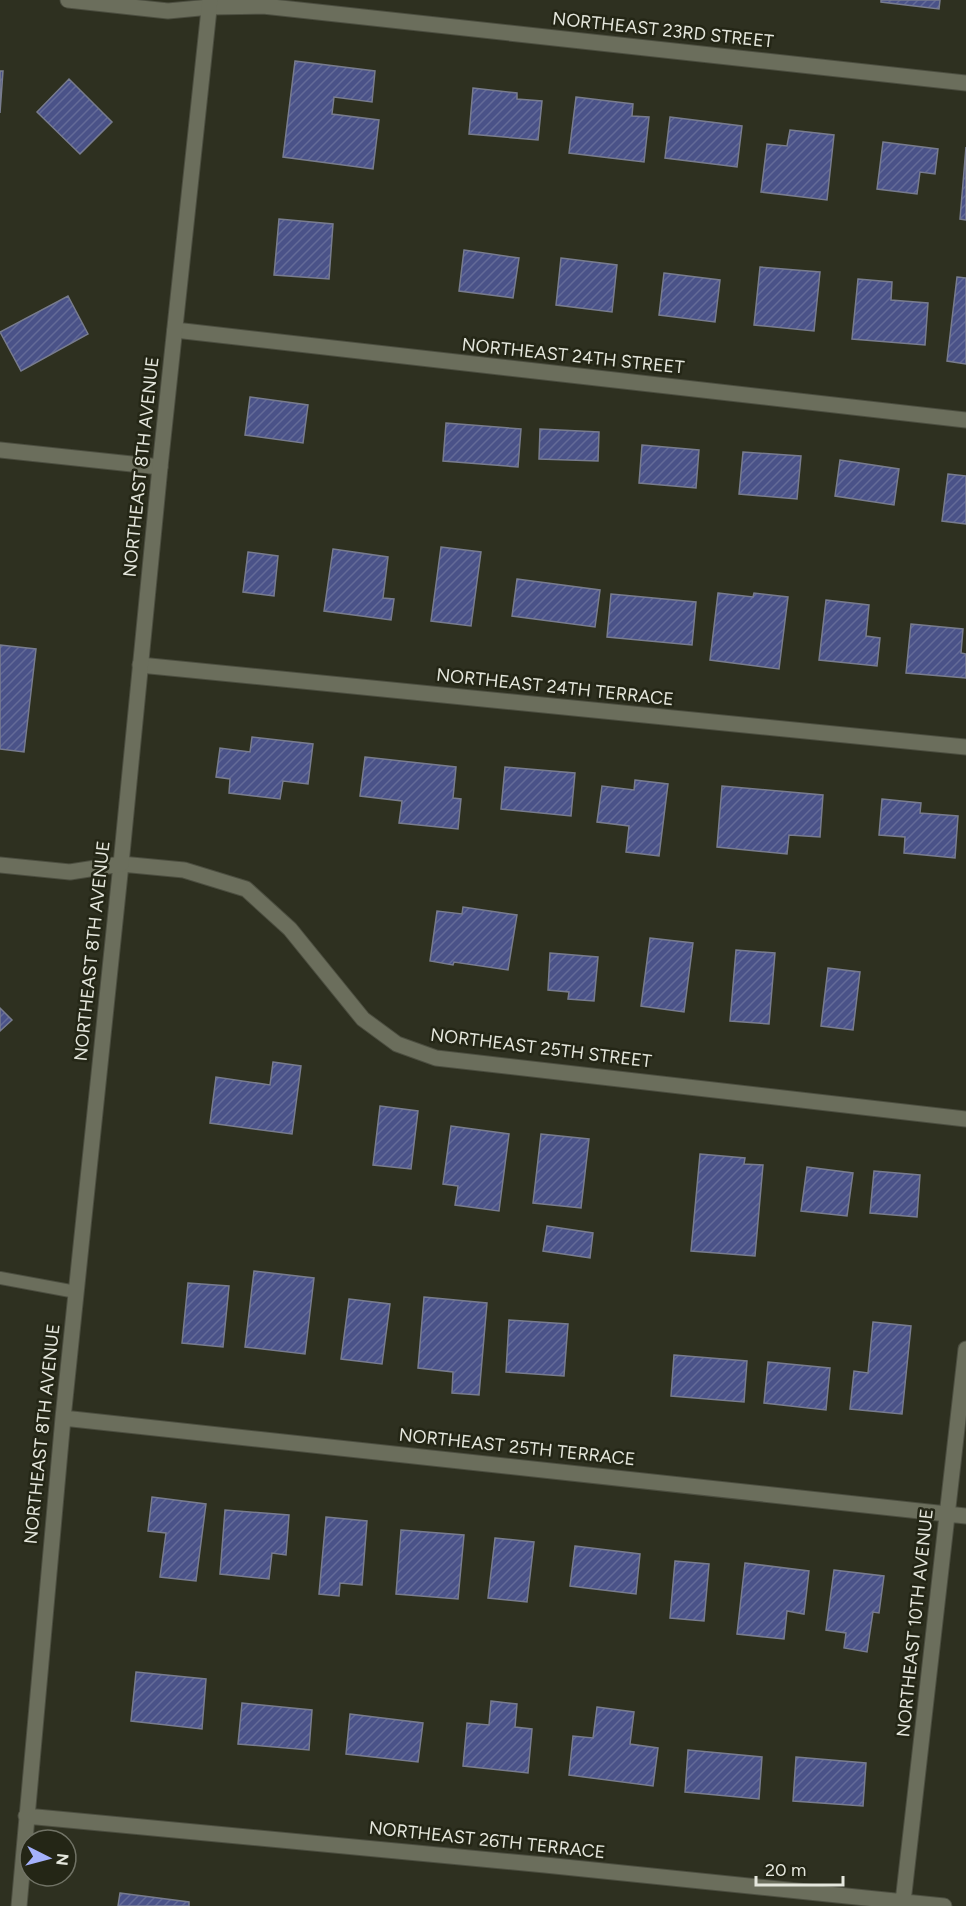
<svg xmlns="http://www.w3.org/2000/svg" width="966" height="1906" font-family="Figtree,sans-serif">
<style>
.building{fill:url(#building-hatch);stroke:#787c8e;stroke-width:1.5}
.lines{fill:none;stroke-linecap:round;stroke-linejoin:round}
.service-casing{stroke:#4c4e40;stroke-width:14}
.minor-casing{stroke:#4c4e40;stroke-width:17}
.tertiary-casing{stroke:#4c4e40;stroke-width:17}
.service{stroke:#6b6e5c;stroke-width:12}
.minor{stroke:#6b6e5c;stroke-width:15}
.tertiary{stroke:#6b6e5c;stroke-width:15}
.labels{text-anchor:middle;stroke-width:5;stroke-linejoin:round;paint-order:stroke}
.street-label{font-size:18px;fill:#e5e7dd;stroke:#242616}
</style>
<defs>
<pattern id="building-hatch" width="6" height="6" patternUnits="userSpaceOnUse" patternTransform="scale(1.5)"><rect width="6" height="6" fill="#4a5288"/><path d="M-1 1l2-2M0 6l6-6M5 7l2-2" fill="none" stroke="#646b98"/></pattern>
</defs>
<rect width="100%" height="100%" fill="#2e3020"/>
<path class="building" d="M 881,0 L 940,0 L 939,9 L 881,2 Z
M 295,61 L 375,71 L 372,102 L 334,97 L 332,114 L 379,120 L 373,169 L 283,157 Z
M 0,71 L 3,71 L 0,113 Z
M 69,79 L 112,122 L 80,154 L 37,112 Z
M 473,88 L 517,93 L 517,99 L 542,101 L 538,140 L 469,134 Z
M 576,97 L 633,104 L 632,116 L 649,117 L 644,162 L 569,153 Z
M 670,117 L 742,126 L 737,167 L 665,158 Z
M 790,130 L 834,135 L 827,200 L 761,192 L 767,144 L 787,146 Z
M 883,142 L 938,149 L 935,174 L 920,172 L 917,194 L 877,189 Z
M 966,147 L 966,220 L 960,219 Z
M 279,219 L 333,224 L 329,279 L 274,275 Z
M 464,250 L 519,258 L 513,298 L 459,291 Z
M 561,258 L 617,265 L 612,312 L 556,305 Z
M 760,267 L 820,272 L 814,331 L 754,325 Z
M 664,273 L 720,280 L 715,322 L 659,315 Z
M 957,277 L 966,278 L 966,364 L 947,361 Z
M 858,279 L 892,282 L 891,300 L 928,303 L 925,345 L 852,339 Z
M 68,296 L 88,334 L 21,371 L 0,332 Z
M 250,397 L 308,405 L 303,443 L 245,435 Z
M 446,423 L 521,429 L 518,467 L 443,461 Z
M 540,429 L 599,432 L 598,461 L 539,459 Z
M 642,445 L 699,450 L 696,488 L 639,483 Z
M 743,452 L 801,456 L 797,499 L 739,494 Z
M 840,460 L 899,469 L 894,505 L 835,496 Z
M 948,474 L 966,476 L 966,524 L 942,521 Z
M 441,547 L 481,552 L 471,626 L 431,621 Z
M 333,549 L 388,557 L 383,598 L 394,599 L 391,620 L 324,611 Z
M 248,552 L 278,556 L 274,596 L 243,592 Z
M 517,579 L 600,590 L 595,627 L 512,616 Z
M 718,593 L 753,597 L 754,593 L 788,597 L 779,669 L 710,660 Z
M 611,594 L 696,602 L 692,645 L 607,637 Z
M 826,600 L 869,605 L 866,636 L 880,638 L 877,666 L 819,660 Z
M 911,624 L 963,629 L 961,653 L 966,654 L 966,678 L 906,673 Z
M 0,645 L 36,649 L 24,752 L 0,749 Z
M 252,737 L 313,744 L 308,784 L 283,781 L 280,799 L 229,793 L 230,779 L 216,777 L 220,748 L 250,752 Z
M 365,757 L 456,767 L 453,798 L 461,799 L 458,829 L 399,823 L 402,801 L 360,796 Z
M 505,767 L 575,773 L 571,816 L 501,809 Z
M 635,780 L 668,784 L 659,856 L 626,852 L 629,826 L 597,822 L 602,786 L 634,790 Z
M 722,786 L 823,795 L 820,837 L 789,835 L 787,854 L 717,847 Z
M 882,799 L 921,803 L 920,813 L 958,816 L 955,858 L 904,853 L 905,837 L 879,835 Z
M 463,907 L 517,915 L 508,970 L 454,962 L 453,965 L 430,961 L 437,911 L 462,914 Z
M 650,938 L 693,943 L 684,1012 L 641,1006 Z
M 736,950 L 775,953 L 769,1024 L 730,1021 Z
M 550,953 L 598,957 L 594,1001 L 568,999 L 569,992 L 548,990 Z
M 828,968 L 860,972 L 853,1030 L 821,1026 Z
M 0,1008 L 12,1020 L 0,1031 Z
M 273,1062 L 301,1066 L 292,1134 L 210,1123 L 216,1077 L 270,1085 Z
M 380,1106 L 418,1111 L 411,1169 L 373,1165 Z
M 451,1126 L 509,1134 L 499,1211 L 455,1205 L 458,1186 L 443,1184 Z
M 541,1134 L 589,1139 L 581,1208 L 533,1203 Z
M 700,1154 L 745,1158 L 744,1164 L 763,1165 L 755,1256 L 691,1251 Z
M 807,1167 L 853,1173 L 847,1216 L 801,1211 Z
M 874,1171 L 920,1175 L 917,1217 L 870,1213 Z
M 547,1226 L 593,1233 L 590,1258 L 543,1251 Z
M 254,1271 L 314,1278 L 305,1354 L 245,1347 Z
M 188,1283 L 229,1286 L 223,1347 L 182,1343 Z
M 424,1297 L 487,1303 L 479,1395 L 452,1393 L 453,1372 L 418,1368 Z
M 349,1299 L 390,1304 L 382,1364 L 341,1359 Z
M 509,1320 L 568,1324 L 564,1376 L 506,1372 Z
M 873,1322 L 911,1326 L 902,1414 L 850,1409 L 854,1371 L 868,1373 Z
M 674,1355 L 747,1361 L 744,1402 L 671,1396 Z
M 768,1362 L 830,1368 L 826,1410 L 764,1403 Z
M 152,1497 L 206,1504 L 196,1581 L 160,1577 L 166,1533 L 148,1531 Z
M 225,1510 L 289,1515 L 286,1555 L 272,1553 L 269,1579 L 220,1574 Z
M 326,1517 L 367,1521 L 362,1585 L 340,1583 L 339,1596 L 319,1594 Z
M 401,1530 L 464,1535 L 458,1599 L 396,1594 Z
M 495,1538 L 534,1542 L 527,1602 L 488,1598 Z
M 575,1546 L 640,1554 L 636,1594 L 570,1586 Z
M 675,1561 L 709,1564 L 704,1621 L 670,1618 Z
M 745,1563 L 809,1571 L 804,1614 L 787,1611 L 784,1639 L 737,1634 Z
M 834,1570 L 884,1576 L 879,1613 L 873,1612 L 867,1652 L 844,1648 L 846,1633 L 826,1630 Z
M 136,1672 L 206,1679 L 202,1729 L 131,1721 Z
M 491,1701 L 517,1704 L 515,1727 L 532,1729 L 528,1773 L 463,1766 L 467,1723 L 489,1725 Z
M 242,1703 L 312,1710 L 309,1750 L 238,1744 Z
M 597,1707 L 634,1712 L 630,1744 L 658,1748 L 653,1786 L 569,1775 L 573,1736 L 593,1738 Z
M 350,1714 L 423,1723 L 418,1762 L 346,1754 Z
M 688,1750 L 762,1757 L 759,1799 L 685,1792 Z
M 796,1757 L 866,1763 L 863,1806 L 793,1801 Z
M 120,1893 L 189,1902 L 189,1906 L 118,1906 Z"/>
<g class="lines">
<g class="service-casing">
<path id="service" d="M 0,1278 L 76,1292"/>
</g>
<g class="minor-casing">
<path id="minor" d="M 68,0 L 168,11 L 210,7 L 263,6 L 966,83
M 175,330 L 966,420
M 0,450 L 160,467
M 140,665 L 966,747
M 63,1418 L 966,1516
M 26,1816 L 545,1865 L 944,1906
M 903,1902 L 966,1349
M 19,1906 L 63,1418 L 121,864 L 184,870 L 246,889 L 290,929 L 363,1019 L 397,1044 L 436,1058 L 966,1119"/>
</g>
<g class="tertiary-casing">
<path id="tertiary" d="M 0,865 L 70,872 L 121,864 L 160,467 L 210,0"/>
</g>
<use href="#service" class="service"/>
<use href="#minor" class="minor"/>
<use href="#tertiary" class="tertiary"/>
</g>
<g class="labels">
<g class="street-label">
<text transform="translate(663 30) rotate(6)" y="6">NORTHEAST 23RD STREET</text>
<text transform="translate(573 356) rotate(6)" y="6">NORTHEAST 24TH STREET</text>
<text transform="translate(141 467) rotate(-84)" y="6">NORTHEAST 8TH AVENUE</text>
<text transform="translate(555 687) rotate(6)" y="6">NORTHEAST 24TH TERRACE</text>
<text transform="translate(92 951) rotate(-84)" y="6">NORTHEAST 8TH AVENUE</text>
<text transform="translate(541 1048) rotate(7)" y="6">NORTHEAST 25TH STREET</text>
<text transform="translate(42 1434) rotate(-84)" y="6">NORTHEAST 8TH AVENUE</text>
<text transform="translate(517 1447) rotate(6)" y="6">NORTHEAST 25TH TERRACE</text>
<text transform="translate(915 1623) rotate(-84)" y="6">NORTHEAST 10TH AVENUE</text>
<text transform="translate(487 1840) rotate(6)" y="6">NORTHEAST 26TH TERRACE</text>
</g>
</g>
<g transform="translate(48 1858) rotate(96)"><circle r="28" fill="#242616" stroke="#717366" stroke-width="1.5"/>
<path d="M0-4.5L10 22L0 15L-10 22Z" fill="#a4b1fc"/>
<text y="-9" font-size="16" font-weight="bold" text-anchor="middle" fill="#e5e7dd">N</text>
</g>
<path d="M756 1876v9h87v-9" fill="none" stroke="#e5e7dd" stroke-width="3"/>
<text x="765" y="1876" font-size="18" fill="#e5e7dd" stroke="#242616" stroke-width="4.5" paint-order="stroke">20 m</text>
</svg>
